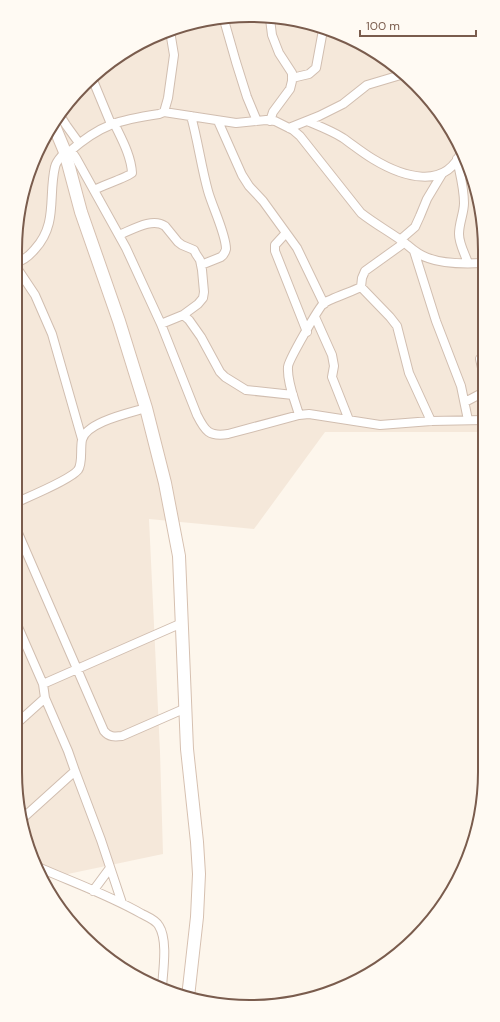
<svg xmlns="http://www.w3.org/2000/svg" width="500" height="1022" font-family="'DM Sans',sans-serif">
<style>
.residential{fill:#f5e8da}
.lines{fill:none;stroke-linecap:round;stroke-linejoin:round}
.street-casing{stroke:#d1beb0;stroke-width:10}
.secondary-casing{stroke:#d6c0b0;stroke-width:14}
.street{stroke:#fff;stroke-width:8}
.secondary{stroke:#fff;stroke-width:12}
.rim{fill:none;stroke:#7a5c4d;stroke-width:2}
</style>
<rect width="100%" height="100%" fill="#fdf6ec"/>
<path class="residential" d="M 250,15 L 340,33 L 393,64 L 437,107 L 467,160 L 483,219 L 484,432 L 325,432 L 254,529 L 149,519 L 160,752 L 163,854 L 44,879 L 28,848 L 15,772 L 15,250 L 33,160 L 84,84 L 160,33 Z"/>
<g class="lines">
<g class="street-casing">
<path id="street" d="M 270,19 L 272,35 L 279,53 L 292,73 L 292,81 L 290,89 L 273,112 L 270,121
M 224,20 L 236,62 L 247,97 L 257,121
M 92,78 L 111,124
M 292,78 L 309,74 L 316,68 L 323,30
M 164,112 L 168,98 L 174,55 L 170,31
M 191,116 C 198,141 201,166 208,191 C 212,206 226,234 226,249 C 225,253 224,255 221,257 L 201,265
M 61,117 L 66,125 L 79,143
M 218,121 L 242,175 L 249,186 L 263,201 L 297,248 L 324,304
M 307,121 C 319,126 332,131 343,138 C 353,145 363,153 373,159 C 401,176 446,192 462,150
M 289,128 L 319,116 L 343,104 L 367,85 L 404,74
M 69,152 C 101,124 119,120 159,114 L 164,112 L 236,123 L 266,120 L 275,121 L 293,130 L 300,136 L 361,213 C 375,224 390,232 405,243 C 412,249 418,255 428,258 C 444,264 465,264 483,263
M 457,159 C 460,174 464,188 464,203 C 464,213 459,223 459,234 C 459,244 465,254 468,263
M 94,190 C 101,186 128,177 132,173 C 131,155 121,138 114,123
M 286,233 L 275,245 L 275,251 L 307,332
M 119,235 C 132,230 152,217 165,226 L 178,242 L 182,245 L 194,250 L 196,254 L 200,260 L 202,270 L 204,292 L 203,298 L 198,304 L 183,315 L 161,324
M 400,240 L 415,227 L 420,216 L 427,199 L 442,174
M 414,251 L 436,321 L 461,386 L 468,420
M 15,263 C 23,261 30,255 35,249 C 58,224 48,196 55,167 C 56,161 61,157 65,152 L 72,152 L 76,158 L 126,248 L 161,324 L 197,415 C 205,431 209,437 228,434 L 299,415 L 309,414 L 380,425 L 431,421 L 484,420
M 15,265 L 35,295 L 52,334 L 82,439
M 361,287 L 390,317 L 397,326 L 409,373 L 431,421
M 183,315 L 189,320 L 201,337 L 220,372 L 225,377 L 246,390 L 293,395
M 315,317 L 332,355 L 334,366 L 332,377 L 349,420
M 480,359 L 484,377
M 465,402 L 484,392
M 299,415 C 295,400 287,383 288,367 C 288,361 319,307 324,303 C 330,299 353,291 361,287 L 362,278 L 365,271 L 404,243
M 15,503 C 28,497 70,480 78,470 C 83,463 80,449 82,440 C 86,422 130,413 146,408
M 15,526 L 104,731 C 109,737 114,737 122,736 L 186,708
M 15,620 L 43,684 L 45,698 L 68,751 L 75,771 L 23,818
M 43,684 L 182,623
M 15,725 L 45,698
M 75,771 L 101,840 L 122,903
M 38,867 C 72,882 109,895 142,914 C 148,917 156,920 159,926 C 168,940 163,971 162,987
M 93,891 L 110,868"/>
</g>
<g class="secondary-casing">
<path id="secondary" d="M 55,128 L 65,152 L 81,212 L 119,321 L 146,408 L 165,483 L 179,556 L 187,749 L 197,842 L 199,874 L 197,917 L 188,997"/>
</g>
<use href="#street" class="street"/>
<use href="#secondary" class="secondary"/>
</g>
<path d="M0 0H500V1022H0ZM250 22H250A228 228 0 0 1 478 250V772A228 228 0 0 1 250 1000H250A228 228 0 0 1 22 772V250A228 228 0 0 1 250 22Z" fill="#fffaf3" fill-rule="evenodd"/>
<path class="rim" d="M250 22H250A228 228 0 0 1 478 250V772A228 228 0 0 1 250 1000H250A228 228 0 0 1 22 772V250A228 228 0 0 1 250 22Z"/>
<path d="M360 30v6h116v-6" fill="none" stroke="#7a5c4d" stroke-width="2"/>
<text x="366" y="30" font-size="12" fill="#7a5c4d" stroke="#fffaf3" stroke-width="3" paint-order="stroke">100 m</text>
</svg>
